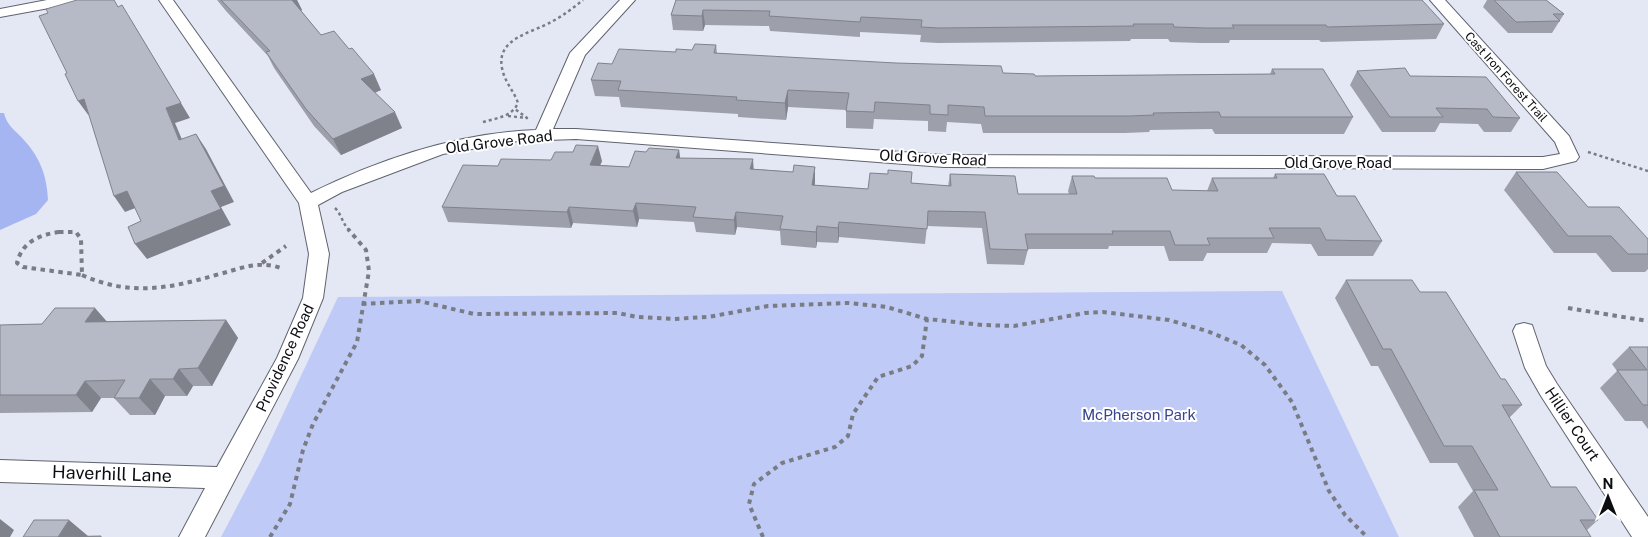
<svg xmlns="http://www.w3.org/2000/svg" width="1648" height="537" font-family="'Public Sans',sans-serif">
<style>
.green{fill:#bfcbf6}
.water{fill:#a5b5f2}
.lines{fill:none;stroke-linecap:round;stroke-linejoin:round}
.minor-casing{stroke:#60636e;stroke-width:2}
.path-far1{stroke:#797c84;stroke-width:2.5;stroke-dasharray:3 3;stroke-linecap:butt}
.path{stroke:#797c84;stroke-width:4;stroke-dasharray:4.5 4.5;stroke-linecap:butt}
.minor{fill:#fff;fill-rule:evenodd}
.wall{fill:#9da0aa}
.shaded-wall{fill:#7f828b}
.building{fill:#b6bac6;stroke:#7f828b}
.labels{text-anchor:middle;stroke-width:4;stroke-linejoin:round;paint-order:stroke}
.far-street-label{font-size:12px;fill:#0c0d11;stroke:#fff}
.street-label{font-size:15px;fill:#0c0d11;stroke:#fff}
.park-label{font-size:15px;fill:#38448b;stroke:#fff}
.near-street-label{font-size:18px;fill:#0c0d11;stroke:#fff}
</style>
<rect width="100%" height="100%" fill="#e4e8f5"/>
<path class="green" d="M 1282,291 L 1399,537 L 221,537 L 261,461 L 338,297 Z"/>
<path class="water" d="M 0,113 L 4,113 C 7,126 15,130 23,139 C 40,157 47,176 48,200 L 36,214 L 0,230 Z"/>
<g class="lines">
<g class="minor-casing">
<path id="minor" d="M 47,0 L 78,0 L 71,4 L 0,17 L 0,9 Z
M 159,0 L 173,0 L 311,193 C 380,159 458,133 536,130 L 570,53 L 620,0 L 635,0 L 585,55 L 553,129 L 576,129 L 944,155 L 1543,157 L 1560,154 L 1555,142 L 1430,0 L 1445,0 L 1569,136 L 1579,157 L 1576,161 L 1543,169 L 944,167 L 576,139 L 518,141 L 443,154 L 342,192 L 318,205 L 329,254 L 323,298 L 298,359 L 205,537 L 179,537 L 205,488 L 0,482 L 0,460 L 217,467 L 277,358 L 303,298 L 309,254 L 299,203 Z
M 1524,323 L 1532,325 L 1546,366 L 1557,384 L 1648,517 L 1648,537 L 1632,537 L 1541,396 L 1525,368 L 1513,331 L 1516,325 Z"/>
</g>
<path class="path-far1" d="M 508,116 L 527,118 L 515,109
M 483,122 C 496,118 512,117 518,103 C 514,91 504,81 502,68 C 496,38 532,33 551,22 C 563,16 573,8 583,0
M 1588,152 L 1648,171
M 335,208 C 342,215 342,223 349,230"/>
<path class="path" d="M 59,232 L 76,232 L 81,239 L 82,275 L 23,267 L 17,263 C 22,242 39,235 59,232 Z
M 262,263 L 286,246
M 82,275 C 129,296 168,289 216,275 C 240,269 259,259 283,269
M 362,304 L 419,301 L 474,314 L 618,313 L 637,317 L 673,319 L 708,317 L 768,306 L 848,303 L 887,307 L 927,319 L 983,325 L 1014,326 L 1085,313 L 1103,312 L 1169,320 L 1207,331 L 1241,345 L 1265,365 L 1292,402 L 1329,491 L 1345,515 L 1367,537
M 1568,308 L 1648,321
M 270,537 L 290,504 L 303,450 L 313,424 L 357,342 L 369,271 L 366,250 L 348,229
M 763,537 L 749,504 L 754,484 L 782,463 L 835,447 L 848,436 L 853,414 L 878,377 L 912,366 L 922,356 L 927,319"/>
<use href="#minor" class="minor"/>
</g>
<path class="wall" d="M 217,0 L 297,0 L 302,10 L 301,11 L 321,35 L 381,90 L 375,93 L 402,128 L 341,155 L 314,126 L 274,68 L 268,56 L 226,11 Z
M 676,0 L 1444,24 L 1436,39 L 1321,42 L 1319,40 L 1230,40 L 1229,43 L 1201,43 L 1170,42 L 1168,39 L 1131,39 L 1130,41 L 938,43 L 920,42 L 921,35 L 860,32 L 860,37 L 770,31 L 769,26 L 705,25 L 703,31 L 673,30 L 671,15 Z
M 1487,0 L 1546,0 L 1564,14 L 1552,33 L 1508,33 L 1483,7 Z
M 716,45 L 717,53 L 1003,73 L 1035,76 L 1270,74 L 1272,69 L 1353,117 L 1344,134 L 1215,134 L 1212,129 L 1150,130 L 1149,132 L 1125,133 L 983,133 L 981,124 L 947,122 L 946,132 L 928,131 L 928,121 L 874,119 L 873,129 L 846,128 L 846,110 L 788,107 L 786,120 L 738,117 L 738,114 L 621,107 L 619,97 L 595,96 L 591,80 L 612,64 L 676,52 L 692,50 Z
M 1357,71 L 1410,76 L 1520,118 L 1511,132 L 1484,132 L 1478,124 L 1440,123 L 1435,132 L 1382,132 L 1350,85 Z
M 679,150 L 680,158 L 754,169 L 793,172 L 815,167 L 815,185 L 868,189 L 911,183 L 948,186 L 950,174 L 1018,194 L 1069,194 L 1068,191 L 1072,176 L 1095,178 L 1172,190 L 1207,191 L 1212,178 L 1273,178 L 1275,174 L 1337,196 L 1382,241 L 1373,256 L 1318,256 L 1311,244 L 1272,243 L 1267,253 L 1207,253 L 1203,261 L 1169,261 L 1164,246 L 1109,246 L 1108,249 L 1028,249 L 1024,265 L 987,264 L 982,228 L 927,226 L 925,244 L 839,237 L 838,243 L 817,242 L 816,248 L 781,245 L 780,231 L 737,227 L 735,235 L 696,232 L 694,222 L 639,219 L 637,227 L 573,223 L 571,228 L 448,222 L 442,207 L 498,166 L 602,161 L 600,165 L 629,167 L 646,152 Z
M 1516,172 L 1588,207 L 1648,239 L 1648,269 L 1645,272 L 1612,272 L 1596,253 L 1554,253 L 1504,190 Z
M 1346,280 L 1420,292 L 1501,379 L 1522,405 L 1509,418 L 1551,487 L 1598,520 L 1587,530 L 1591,537 L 1474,537 L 1458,507 L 1473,491 L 1457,463 L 1430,463 L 1378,366 L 1371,366 L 1335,298 Z
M 226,320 L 238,338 L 212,386 L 193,386 L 187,396 L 165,396 L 155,415 L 130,415 L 114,398 L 101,398 L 92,412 L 0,413 L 0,325 L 42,324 L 107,321 Z
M 1629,347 L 1648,347 L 1648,429 L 1642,421 L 1625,421 L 1600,388 L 1617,371 L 1612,364 Z"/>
<path class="shaded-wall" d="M 291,0 L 297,0 L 302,10 L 297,12 Z
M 703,10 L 705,25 L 703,31 L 702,16 Z
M 131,20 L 190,118 L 175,123 L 189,156 L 179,140 Z
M 374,74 L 381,90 L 368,95 L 361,79 Z
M 788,90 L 788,107 L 786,120 L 785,103 Z
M 84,99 L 89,116 L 78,101 Z
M 395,112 L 402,128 L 341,155 L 333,139 Z
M 196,134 L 206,149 L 234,202 L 221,207 L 231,225 L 147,259 L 135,244 L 211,191 Z
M 598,146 L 602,161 L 594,180 L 590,165 Z
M 679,150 L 681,165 L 676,158 Z
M 753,159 L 754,174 L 750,169 Z
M 815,167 L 815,182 L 812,200 L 812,185 Z
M 127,191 L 138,207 L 125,212 L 114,196 Z
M 636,203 L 639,219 L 637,227 L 633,211 Z
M 569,207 L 573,223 L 571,228 L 567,212 Z
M 736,212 L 737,227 L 735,235 L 734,220 Z
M 839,222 L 839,237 L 838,243 L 838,228 Z
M 817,226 L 817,242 L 816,248 L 816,232 Z
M 95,308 L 110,325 L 85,322 Z
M 226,320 L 238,338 L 212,386 L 198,368 Z
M 179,369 L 193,386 L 187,396 L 173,379 Z
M 150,379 L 165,396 L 155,415 L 139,398 Z
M 85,381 L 101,398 L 92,412 L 76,395 Z
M 0,519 L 14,530 L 10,537 L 0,537 Z
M 69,520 L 88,536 L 87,537 L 58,537 Z"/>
<path class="building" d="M 77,0 L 114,0 L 118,7 L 122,5 L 181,103 L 166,108 L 179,140 L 196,134 L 224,186 L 211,191 L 221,209 L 135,244 L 128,227 L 141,221 L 127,191 L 114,196 L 84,99 L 78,101 L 65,74 L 67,73 L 39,16 L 48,13 L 46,9 Z
M 221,0 L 292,0 L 321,35 L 334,31 L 349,49 L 352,48 L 374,74 L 361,79 L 395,112 L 333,139 L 306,109 L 266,52 L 270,51 Z
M 676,0 L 1422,0 L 1444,24 L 1327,27 L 1326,25 L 1232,25 L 1234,28 L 1206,28 L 1174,27 L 1173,24 L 1133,24 L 1134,26 L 939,28 L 921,27 L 922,20 L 861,17 L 860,22 L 769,16 L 770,11 L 703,10 L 702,16 L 671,15 Z
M 1494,0 L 1546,0 L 1564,14 L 1553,14 L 1560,21 L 1516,22 Z
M 695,44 L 716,45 L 714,53 L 896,63 L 1001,66 L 1003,73 L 1034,74 L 1035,76 L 1275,74 L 1272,69 L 1323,69 L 1353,117 L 1221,117 L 1219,112 L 1153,113 L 1154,115 L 1130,116 L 985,116 L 984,107 L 948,105 L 948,115 L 930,114 L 930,105 L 875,102 L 874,112 L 846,111 L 849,93 L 788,90 L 785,103 L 736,100 L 737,97 L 618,90 L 621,81 L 591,80 L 598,63 L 612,64 L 619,49 L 676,52 L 676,49 L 692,50 Z
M 1405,68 L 1410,76 L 1486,77 L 1520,118 L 1493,117 L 1487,109 L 1436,108 L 1443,117 L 1390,117 L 1357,71 Z
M 576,145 L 598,146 L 590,165 L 629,167 L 635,151 L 646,152 L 649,148 L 679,150 L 676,158 L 753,159 L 750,169 L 793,172 L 794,165 L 815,167 L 812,185 L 868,189 L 870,173 L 888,174 L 888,170 L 912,172 L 911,183 L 951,186 L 950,174 L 1015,176 L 1018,194 L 1077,194 L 1072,176 L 1094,176 L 1095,178 L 1167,178 L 1172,190 L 1218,191 L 1212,178 L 1277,178 L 1275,174 L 1324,174 L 1337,196 L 1355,196 L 1382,241 L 1326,240 L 1320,228 L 1269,228 L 1274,238 L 1207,238 L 1210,245 L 1175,245 L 1170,231 L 1112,231 L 1113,234 L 1025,234 L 1028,250 L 990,249 L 985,212 L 928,211 L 927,229 L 839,222 L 838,228 L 817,226 L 816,232 L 780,229 L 783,216 L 736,212 L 734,220 L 693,217 L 696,207 L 636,203 L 633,211 L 569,207 L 567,212 L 442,207 L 463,165 L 498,166 L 501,159 L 551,160 L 555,152 L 573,152 Z
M 1516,172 L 1557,172 L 1588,207 L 1619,207 L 1648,239 L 1648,254 L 1628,254 L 1611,236 L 1568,236 Z
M 1346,280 L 1412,280 L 1420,292 L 1446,292 L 1501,379 L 1505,379 L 1522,405 L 1502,405 L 1551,487 L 1576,487 L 1598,520 L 1580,520 L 1591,537 L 1500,537 L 1474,490 L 1498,490 L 1472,446 L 1444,446 L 1391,349 L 1383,349 Z
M 55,308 L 95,308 L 85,322 L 226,320 L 198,368 L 179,369 L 173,379 L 150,379 L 139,398 L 114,398 L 125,380 L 85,381 L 76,395 L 0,395 L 0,325 L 42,324 Z
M 1629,347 L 1648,347 L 1648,405 L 1643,405 L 1617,370 L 1647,370 Z
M 34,520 L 69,520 L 58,537 L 101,536 L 101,537 L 23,537 Z"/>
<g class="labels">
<g class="far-street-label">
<text transform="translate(1506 77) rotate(48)" y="4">Cast Iron Forest Trail</text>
</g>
<g class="street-label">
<text transform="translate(499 142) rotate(-7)" y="5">Old Grove Road</text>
<text transform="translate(933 158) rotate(3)" y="5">Old Grove Road</text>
<text x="1338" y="168">Old Grove Road</text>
<text transform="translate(285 358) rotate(-65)" y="5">Providence Road</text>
<text transform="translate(1572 424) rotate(56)" y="5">Hillier Court</text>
</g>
<g class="park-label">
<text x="1139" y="420">McPherson Park</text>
</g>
<g class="near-street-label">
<text transform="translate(112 474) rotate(2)" y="6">Haverhill Lane</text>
</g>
</g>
<g transform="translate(1608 497)" stroke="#ffffff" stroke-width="4" paint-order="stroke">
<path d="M0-4L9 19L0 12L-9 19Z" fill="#0c0d11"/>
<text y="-8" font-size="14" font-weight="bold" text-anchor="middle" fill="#0c0d11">N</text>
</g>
</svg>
